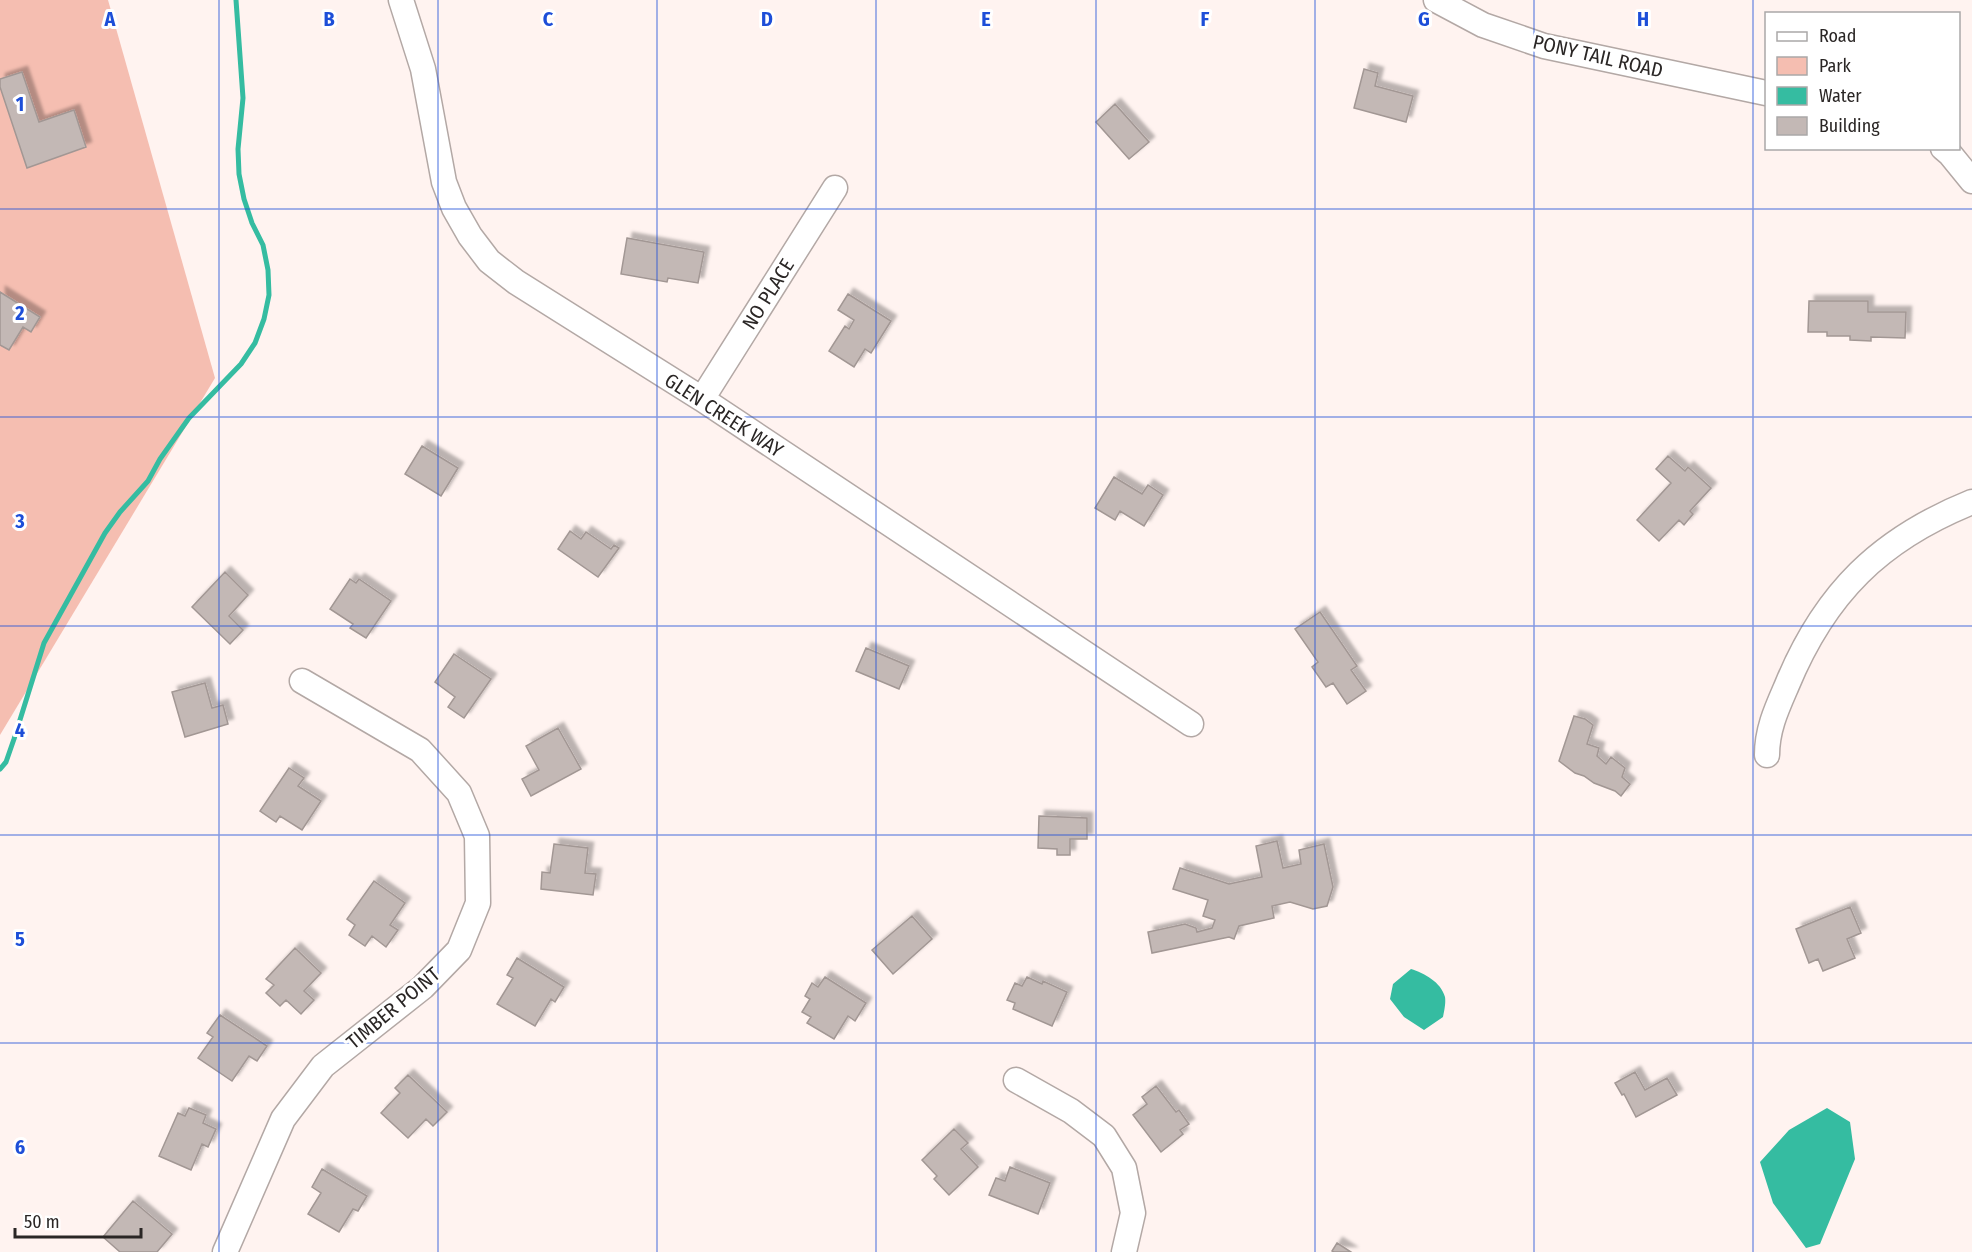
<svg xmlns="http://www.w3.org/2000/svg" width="1972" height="1252" font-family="'Fira Sans Condensed',sans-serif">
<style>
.green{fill:#f5beb1}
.water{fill:#35bca1}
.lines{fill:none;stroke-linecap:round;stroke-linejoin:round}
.stream{stroke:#35bca1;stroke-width:5}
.building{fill:#c3b8b5;stroke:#a29794;stroke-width:1.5;filter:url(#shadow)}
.minor-casing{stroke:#b3a8a5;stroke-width:27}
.minor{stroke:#fff;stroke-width:24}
.grid{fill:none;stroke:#1d4ed8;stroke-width:1.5;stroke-opacity:0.55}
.labels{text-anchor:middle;stroke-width:6;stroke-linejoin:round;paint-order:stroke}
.street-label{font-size:20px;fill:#2a2625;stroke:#fff}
.grid-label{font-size:20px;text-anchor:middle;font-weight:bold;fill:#1d4ed8;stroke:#fff;stroke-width:6;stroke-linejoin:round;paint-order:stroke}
</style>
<defs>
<filter id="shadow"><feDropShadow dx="5.5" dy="-5.5" stdDeviation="1.5" flood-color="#0004"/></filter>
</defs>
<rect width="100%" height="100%" fill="#fff3f0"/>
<path class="green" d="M 0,0 L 108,0 L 215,378 L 0,735 Z"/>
<path class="water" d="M 1411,969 C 1424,973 1441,982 1445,997 C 1446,1003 1444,1012 1443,1017 L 1424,1030 L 1404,1017 L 1390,999 L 1393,984 Z
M 1827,1108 L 1850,1122 L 1855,1159 L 1820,1244 L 1806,1248 L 1773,1203 L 1760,1162 L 1789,1130 Z"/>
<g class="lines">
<path class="stream" d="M 0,769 L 6,762 L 14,739 L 44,643 L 105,533 L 120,512 L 148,481 L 160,459 L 189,418 L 241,364 L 255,343 L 264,319 L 269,295 L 268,270 L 263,245 L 252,223 L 244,199 L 239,174 L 238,149 L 243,98 L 236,0"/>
</g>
<path class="building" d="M 1364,69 L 1378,73 L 1375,86 L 1413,96 L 1406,122 L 1354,108 Z
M 22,72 L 39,122 L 74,110 L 86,147 L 27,168 L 0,87 L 0,79 Z
M 1115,104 L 1149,142 L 1129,159 L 1096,122 Z
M 627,238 L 704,252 L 698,283 L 668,278 L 667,282 L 621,274 Z
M 0,292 L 40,317 L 31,332 L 23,327 L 9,350 L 0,345 Z
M 848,294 L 891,321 L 871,353 L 865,349 L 854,367 L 829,351 L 845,326 L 849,329 L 854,320 L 838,310 Z
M 1809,301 L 1868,301 L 1868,312 L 1906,312 L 1905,338 L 1871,337 L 1871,341 L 1850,340 L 1850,336 L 1827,336 L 1827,332 L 1808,332 Z
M 422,446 L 458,468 L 441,496 L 405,474 Z
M 1668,456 L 1685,471 L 1688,467 L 1711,488 L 1690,511 L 1693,514 L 1684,525 L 1679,520 L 1659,541 L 1637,520 L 1671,483 L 1656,469 Z
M 1114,477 L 1142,494 L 1148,485 L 1163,495 L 1144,526 L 1120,511 L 1115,520 L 1095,508 Z
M 570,531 L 581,539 L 586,532 L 611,549 L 614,545 L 619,548 L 598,577 L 558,549 Z
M 225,572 L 248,595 L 229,616 L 243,630 L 230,644 L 192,607 Z
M 350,579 L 356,583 L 359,579 L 391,601 L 366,638 L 350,628 L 353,624 L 330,609 Z
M 1320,612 L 1357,666 L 1351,670 L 1366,691 L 1347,704 L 1333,683 L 1326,687 L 1312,667 L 1318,662 L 1295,629 Z
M 866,648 L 909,666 L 899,689 L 856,671 Z
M 454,654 L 491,679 L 464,718 L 448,707 L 455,697 L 435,682 Z
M 205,683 L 212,708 L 223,705 L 228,724 L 185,737 L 172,692 Z
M 1574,716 L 1585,719 L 1593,725 L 1587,744 L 1599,748 L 1597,756 L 1606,764 L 1611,757 L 1625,768 L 1622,777 L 1630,784 L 1621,796 L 1615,791 L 1594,783 L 1584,776 L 1575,773 L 1559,761 Z
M 558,728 L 581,769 L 531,796 L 522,779 L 539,770 L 526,746 Z
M 289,768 L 304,778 L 298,786 L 321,801 L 302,830 L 280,816 L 276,822 L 260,811 Z
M 1039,816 L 1087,818 L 1087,839 L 1070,839 L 1070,855 L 1057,855 L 1057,849 L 1038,848 Z
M 1277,841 L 1283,868 L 1301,864 L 1299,850 L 1324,844 L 1333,887 L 1327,906 L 1313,909 L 1290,902 L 1272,906 L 1274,918 L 1239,926 L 1234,939 L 1229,937 L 1152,953 L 1148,932 L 1185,924 L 1196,928 L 1197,932 L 1212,928 L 1215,920 L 1203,916 L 1208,900 L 1173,889 L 1180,868 L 1229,884 L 1262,877 L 1256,846 Z
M 554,844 L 588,848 L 585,873 L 596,874 L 593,895 L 541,889 L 542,872 L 550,873 Z
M 374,881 L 405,903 L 390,925 L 398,930 L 386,947 L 372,936 L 365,946 L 349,935 L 355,925 L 347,919 Z
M 1850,907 L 1861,933 L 1847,939 L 1855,958 L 1823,971 L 1818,959 L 1809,963 L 1796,929 Z
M 912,916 L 932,939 L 893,974 L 872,950 Z
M 295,948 L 321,973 L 304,991 L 314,1000 L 301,1014 L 286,1000 L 280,1006 L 266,993 L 274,985 L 266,979 Z
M 517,958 L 564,987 L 555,1002 L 551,999 L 535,1026 L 497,1004 L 513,978 L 507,975 Z
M 825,977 L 866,1003 L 855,1021 L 848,1016 L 834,1039 L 807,1023 L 811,1017 L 802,1012 L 810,999 L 805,996 L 812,983 L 818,987 Z
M 1027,977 L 1042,984 L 1043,981 L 1067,992 L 1052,1026 L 1013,1009 L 1015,1003 L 1007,1000 L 1015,983 L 1022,986 Z
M 220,1015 L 267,1046 L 257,1061 L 249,1056 L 232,1081 L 198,1058 L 213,1037 L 207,1033 Z
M 1635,1072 L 1645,1090 L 1667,1078 L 1677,1095 L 1636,1117 L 1624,1094 L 1622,1095 L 1615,1083 Z
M 408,1075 L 447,1112 L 433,1126 L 426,1119 L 408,1138 L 381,1113 L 400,1093 L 395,1088 Z
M 1156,1086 L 1176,1112 L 1179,1110 L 1189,1124 L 1180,1130 L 1183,1134 L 1161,1152 L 1133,1115 L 1147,1104 L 1142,1097 Z
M 189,1108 L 206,1115 L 203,1123 L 216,1129 L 208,1147 L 202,1144 L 191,1170 L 159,1156 L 178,1113 L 185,1116 Z
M 954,1129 L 968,1143 L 961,1149 L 978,1167 L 949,1195 L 934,1179 L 937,1176 L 922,1160 Z
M 1010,1167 L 1050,1183 L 1038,1214 L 989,1195 L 996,1178 L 1005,1181 Z
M 322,1169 L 367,1196 L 358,1211 L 353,1209 L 339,1232 L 308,1214 L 321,1193 L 312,1187 Z
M 133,1201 L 172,1234 L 157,1252 L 120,1252 L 103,1237 Z
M 1337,1243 L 1351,1252 L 1334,1252 L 1332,1251 Z"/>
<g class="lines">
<g class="minor-casing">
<path id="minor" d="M 401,0 L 423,69 L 444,182 L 454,208 L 470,236 L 489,261 L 516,282 L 702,399 L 1191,724
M 1436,0 L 1483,25 L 1544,46 L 1766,93
M 1943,148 L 1950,154 L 1972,181
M 702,399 L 835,188
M 1767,755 C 1767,729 1777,708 1787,685 C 1825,593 1880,539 1972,502
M 1016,1080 L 1071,1111 L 1104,1136 L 1124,1168 L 1133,1213 L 1124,1252
M 225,1252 L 283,1119 L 323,1066 L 423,987 L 459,950 L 478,903 L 477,836 L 459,793 L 420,750 L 302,681"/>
</g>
<use href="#minor" class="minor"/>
</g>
<path class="grid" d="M 219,0 L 219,1252M 438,0 L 438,1252M 657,0 L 657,1252M 876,0 L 876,1252M 1096,0 L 1096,1252M 1315,0 L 1315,1252M 1534,0 L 1534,1252M 1753,0 L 1753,1252M 0,209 L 1972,209M 0,417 L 1972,417M 0,626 L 1972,626M 0,835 L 1972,835M 0,1043 L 1972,1043"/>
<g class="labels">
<g class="street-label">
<text transform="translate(1598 56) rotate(13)" y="7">PONY TAIL ROAD</text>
<text transform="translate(768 294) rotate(-58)" y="7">NO PLACE</text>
<text transform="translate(724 415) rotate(33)" y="7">GLEN CREEK WAY</text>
<text transform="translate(393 1008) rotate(-40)" y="7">TIMBER POINT</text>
</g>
</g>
<g class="grid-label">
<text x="110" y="26">A</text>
<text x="329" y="26">B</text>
<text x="548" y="26">C</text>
<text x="767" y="26">D</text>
<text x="986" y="26">E</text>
<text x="1205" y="26">F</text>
<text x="1424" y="26">G</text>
<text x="1643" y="26">H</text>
<text x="20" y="111">1</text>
<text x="20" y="320">2</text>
<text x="20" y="528">3</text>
<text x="20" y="737">4</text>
<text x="20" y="946">5</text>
<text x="20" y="1154">6</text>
</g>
<rect x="1765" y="12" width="195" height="138" fill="#ffffff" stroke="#aaa8a8" stroke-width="1.5"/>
<rect x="1777" y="32" width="30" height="9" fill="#ffffff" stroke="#aaa8a8" stroke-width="1.5"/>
<text x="1819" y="42" font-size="18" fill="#2a2625">Road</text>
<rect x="1777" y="57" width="30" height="18" fill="#f5beb1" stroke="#aaa8a8" stroke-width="1.5"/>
<text x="1819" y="72" font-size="18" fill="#2a2625">Park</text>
<rect x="1777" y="87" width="30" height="18" fill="#35bca1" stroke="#aaa8a8" stroke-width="1.5"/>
<text x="1819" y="102" font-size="18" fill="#2a2625">Water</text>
<rect x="1777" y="117" width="30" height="18" fill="#c3b8b5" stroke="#aaa8a8" stroke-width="1.5"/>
<text x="1819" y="132" font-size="18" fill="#2a2625">Building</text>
<path d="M15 1228v9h126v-9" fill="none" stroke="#2a2625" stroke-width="3"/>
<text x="24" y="1228" font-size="18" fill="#2a2625" stroke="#ffffff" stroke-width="4.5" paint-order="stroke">50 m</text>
</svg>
